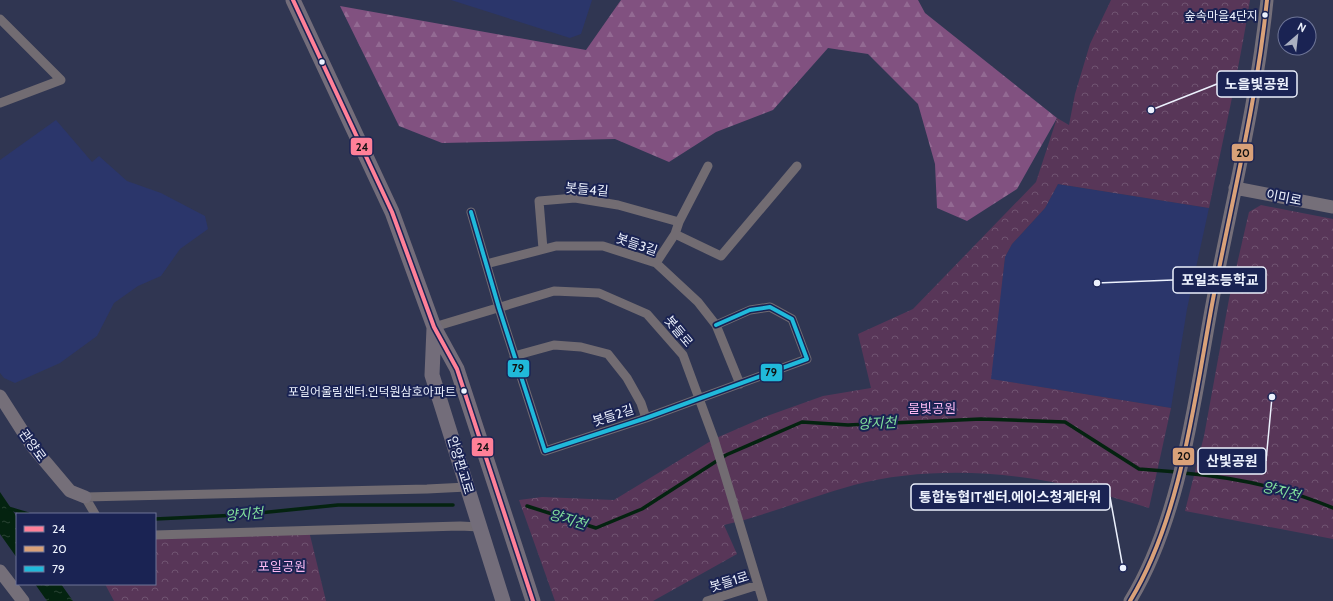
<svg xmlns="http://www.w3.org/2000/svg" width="1333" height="601" font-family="Cabin,'Noto Sans KR',sans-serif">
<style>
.built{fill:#2b366b}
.forest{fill:url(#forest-firs)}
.park{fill:url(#park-crowns)}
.water{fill:url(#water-ripples)}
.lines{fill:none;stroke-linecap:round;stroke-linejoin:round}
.stream{stroke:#042310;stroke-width:3.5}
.street{stroke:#726c72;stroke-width:9}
.secondary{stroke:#756f79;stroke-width:13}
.primary{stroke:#736d7a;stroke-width:15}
.bus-1-casing{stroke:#1a2353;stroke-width:7}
.bus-2-casing{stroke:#1a2353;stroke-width:7}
.bus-3-casing{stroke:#1a2353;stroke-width:7}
.bus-1{stroke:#ff8098;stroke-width:4}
.bus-2{stroke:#d9a179;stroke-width:4}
.bus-3{stroke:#20b9da;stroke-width:4}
.bus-dot{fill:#ecf1fd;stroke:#1a2353;stroke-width:1.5}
.labels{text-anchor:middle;stroke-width:4;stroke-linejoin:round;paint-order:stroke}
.bus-label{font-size:12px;fill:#ecf1fd;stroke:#1a2353;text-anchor:end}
.street-label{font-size:13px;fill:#ecf1fd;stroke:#1a2353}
.park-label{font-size:13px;fill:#fbb9f2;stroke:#1a2353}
.water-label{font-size:14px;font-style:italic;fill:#81df9b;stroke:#1a2353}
.leader{fill:none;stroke:#ecf1fd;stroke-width:1.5}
.callout-dot{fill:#ecf1fd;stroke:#1a2353;stroke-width:1.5}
.callout{fill:#1a2353;stroke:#ecf1fd;stroke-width:1.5}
.callout-label{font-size:14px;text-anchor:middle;font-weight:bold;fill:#ecf1fd}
.line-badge{stroke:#1a2353;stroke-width:1.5}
.pale-badge-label{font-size:11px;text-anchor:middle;font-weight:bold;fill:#111}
</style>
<defs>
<pattern id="forest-firs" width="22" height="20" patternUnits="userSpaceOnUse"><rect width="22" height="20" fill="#815180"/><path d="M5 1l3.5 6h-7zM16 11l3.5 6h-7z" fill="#936a93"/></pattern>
<pattern id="park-crowns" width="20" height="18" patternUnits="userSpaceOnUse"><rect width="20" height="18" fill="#583658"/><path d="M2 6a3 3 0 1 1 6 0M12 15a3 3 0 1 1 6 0" fill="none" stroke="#705471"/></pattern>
<pattern id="water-ripples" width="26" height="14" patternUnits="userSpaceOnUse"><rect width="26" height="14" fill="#042310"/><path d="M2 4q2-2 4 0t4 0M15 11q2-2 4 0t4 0" fill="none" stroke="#294334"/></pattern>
</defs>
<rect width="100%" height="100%" fill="#303652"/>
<path class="built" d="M 451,0 L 592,0 L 581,34 L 570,38 Z
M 56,120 L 92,162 L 99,156 L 127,181 L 161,193 L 205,216 L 208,229 L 180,249 L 161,276 L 138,286 L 114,303 L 97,336 L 60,363 L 15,383 L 4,378 L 0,373 L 0,160 Z
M 1058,184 L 1209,208 L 1187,309 L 1171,408 L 990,379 L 1005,257 L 1012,244 L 1045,208 Z"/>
<path class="forest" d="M 621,0 L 918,0 L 925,13 L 1057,118 L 1017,189 L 967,221 L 937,208 L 935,164 L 918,104 L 868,54 L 828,48 L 773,110 L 716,132 L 669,162 L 615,139 L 442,143 L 399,126 L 340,6 L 586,50 Z"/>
<path class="park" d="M 1111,0 L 1250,0 C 1239,70 1223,139 1209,208 L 1058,184 L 1045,208 L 1012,244 L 1005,257 L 991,379 L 1171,408 L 1149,508 C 1112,497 1073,485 1035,479 C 977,470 911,470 854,485 C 810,497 768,515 724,525 L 737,554 L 653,601 L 555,601 L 519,500 L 542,497 L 614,500 L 714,439 L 767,416 L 823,396 L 871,388 L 858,334 L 913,309 L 1036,182 L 1057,118 L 1069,125 L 1075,94 L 1090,44 Z
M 1261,205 L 1333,219 L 1333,539 L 1185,511 L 1204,436 L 1229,299 L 1249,212 Z
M 309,531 L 326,601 L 114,601 L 105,584 L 155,584 L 155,538 Z"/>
<path class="water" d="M 0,492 L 17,517 L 17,558 L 0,534 Z
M 35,584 L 61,584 L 73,601 L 47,601 Z"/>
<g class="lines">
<path class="stream" d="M 1183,473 C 1233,477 1286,488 1333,508
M 527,506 L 596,528 L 642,509 L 726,455 L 802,422 L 848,425 L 981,419 L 1065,422 L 1139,469 L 1177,472
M 8,508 L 28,514
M 155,519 L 239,515 L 338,505 L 453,505"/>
<path class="street" d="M 0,19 L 61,80 L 0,103
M 471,212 L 499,308 L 545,451 L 646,418 L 807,359 L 792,319 L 770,307 L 750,310 L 716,325
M 675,234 L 721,256 L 797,166
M 543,249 L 539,201 L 575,198 L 618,205 L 679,222
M 656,263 L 675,234 L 679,222 L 708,166
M 486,264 L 556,246 L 603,246 L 656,263 L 698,302 L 716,325 L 740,384
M 434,327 L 554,291 L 599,293 L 647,314 L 683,355 L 714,439 L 763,601
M 514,356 L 554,345 L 581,347 L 608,354 L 627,378 L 641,403 L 646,418
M 95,514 L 85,497 L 427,489 L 467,487
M 155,535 L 460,526 L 480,527
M 707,601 L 758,585"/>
<path class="secondary" d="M 1235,188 L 1333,207
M 0,396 L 32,446 L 70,491 L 85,497
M 0,571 L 23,601
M 1130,601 C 1183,514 1195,393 1214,294 C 1233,196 1257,99 1267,0"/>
<path class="primary" d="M 293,0 L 392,212 L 434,327 L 457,369 L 533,601
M 434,328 L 432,375 L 503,601"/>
<g class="bus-1-casing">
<path id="bus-1" d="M 293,0 L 392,212 L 434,327 L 457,369 L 533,601"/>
</g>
<g class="bus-2-casing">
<path id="bus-2" d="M 1130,601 C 1183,514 1195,393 1214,294 C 1233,196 1257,99 1267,0"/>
</g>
<g class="bus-3-casing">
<path id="bus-3" d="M 471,212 L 499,308 L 545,451 L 646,418 L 807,359 L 792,319 L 770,307 L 750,310 L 716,325"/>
</g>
<use href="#bus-1" class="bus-1"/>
<use href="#bus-2" class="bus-2"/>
<use href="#bus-3" class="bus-3"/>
</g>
<g class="bus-dot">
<circle cx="1265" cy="15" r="3.5"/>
<circle cx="322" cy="62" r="3.5"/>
<circle cx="464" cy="391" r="3.5"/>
</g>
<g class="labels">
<g class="bus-label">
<text x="1258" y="20">숲속마을4단지</text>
<text x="456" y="396">포일어울림센터.인덕원삼호아파트</text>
</g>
<g class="street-label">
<text transform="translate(587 189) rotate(5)" y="5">봇들4길</text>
<text transform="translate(1284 197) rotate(11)" y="5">이미로</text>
<text transform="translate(637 244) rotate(19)" y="5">봇들3길</text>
<text transform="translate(679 331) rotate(50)" y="5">봇들로</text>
<text transform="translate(613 415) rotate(-18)" y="5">봇들2길</text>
<text transform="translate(33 445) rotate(54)" y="5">관양로</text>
<text transform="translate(461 465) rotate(73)" y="5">안양판교로</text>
<text transform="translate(729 581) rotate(-17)" y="5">봇들1로</text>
</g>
<g class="park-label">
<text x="932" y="413">물빛공원</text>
<text x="282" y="571">포일공원</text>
</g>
<g class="water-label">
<text transform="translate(877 423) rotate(-3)" y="5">양지천</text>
<text transform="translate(1281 491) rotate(15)" y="5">양지천</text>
<text transform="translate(244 514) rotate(-5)" y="5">양지천</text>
<text transform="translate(568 519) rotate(17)" y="5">양지천</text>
</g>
</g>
<path class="leader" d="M1151 110L1217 84M1097 283L1173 280M1272 397L1266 461M1123 568L1110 497"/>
<g class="callout-dot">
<circle cx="1151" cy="110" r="4"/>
<circle cx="1097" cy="283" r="4"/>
<circle cx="1272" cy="397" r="4"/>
<circle cx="1123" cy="568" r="4"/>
</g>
<g class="callout">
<rect x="1217" y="71" width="80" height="26" rx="4"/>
<rect x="1173" y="267" width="93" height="26" rx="4"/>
<rect x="1198" y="448" width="68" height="26" rx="4"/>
<rect x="911" y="484" width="199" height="26" rx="4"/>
</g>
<g class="callout-label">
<text x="1257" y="89">노을빛공원</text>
<text x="1220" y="285">포일초등학교</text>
<text x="1232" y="466">산빛공원</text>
<text x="1010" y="502">통합농협IT센터.에이스청계타워</text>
</g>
<g class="line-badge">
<rect x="350" y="137" width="23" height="19" rx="4" fill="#ff8098"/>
<rect x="1231" y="143" width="23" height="19" rx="4" fill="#d9a179"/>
<rect x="507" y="359" width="23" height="19" rx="4" fill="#20b9da"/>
<rect x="760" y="363" width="23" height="19" rx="4" fill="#20b9da"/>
<rect x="471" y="437" width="23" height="20" rx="4" fill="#ff8098"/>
<rect x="1172" y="447" width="23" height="19" rx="4" fill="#d9a179"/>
</g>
<g class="pale-badge-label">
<text x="362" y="151">24</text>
<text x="1243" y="157">20</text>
<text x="518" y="372">79</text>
<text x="771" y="376">79</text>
<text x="483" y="451">24</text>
<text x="1184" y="460">20</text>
</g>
<rect x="16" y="513" width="140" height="72" fill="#1a2353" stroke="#6e7597"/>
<rect x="24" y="526" width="20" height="6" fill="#ff8098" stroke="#6e7597"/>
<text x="52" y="533" font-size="12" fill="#ecf1fd">24</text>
<rect x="24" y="546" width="20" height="6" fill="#d9a179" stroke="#6e7597"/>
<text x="52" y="553" font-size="12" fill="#ecf1fd">20</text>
<rect x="24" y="566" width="20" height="6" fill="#20b9da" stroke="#6e7597"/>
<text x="52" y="573" font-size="12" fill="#ecf1fd">79</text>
<g transform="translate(1297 36) rotate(28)"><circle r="19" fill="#1a2353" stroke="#6e7597"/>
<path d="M0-3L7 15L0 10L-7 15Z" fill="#aab0c1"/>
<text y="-6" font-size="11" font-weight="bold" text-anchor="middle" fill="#ecf1fd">N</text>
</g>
</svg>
